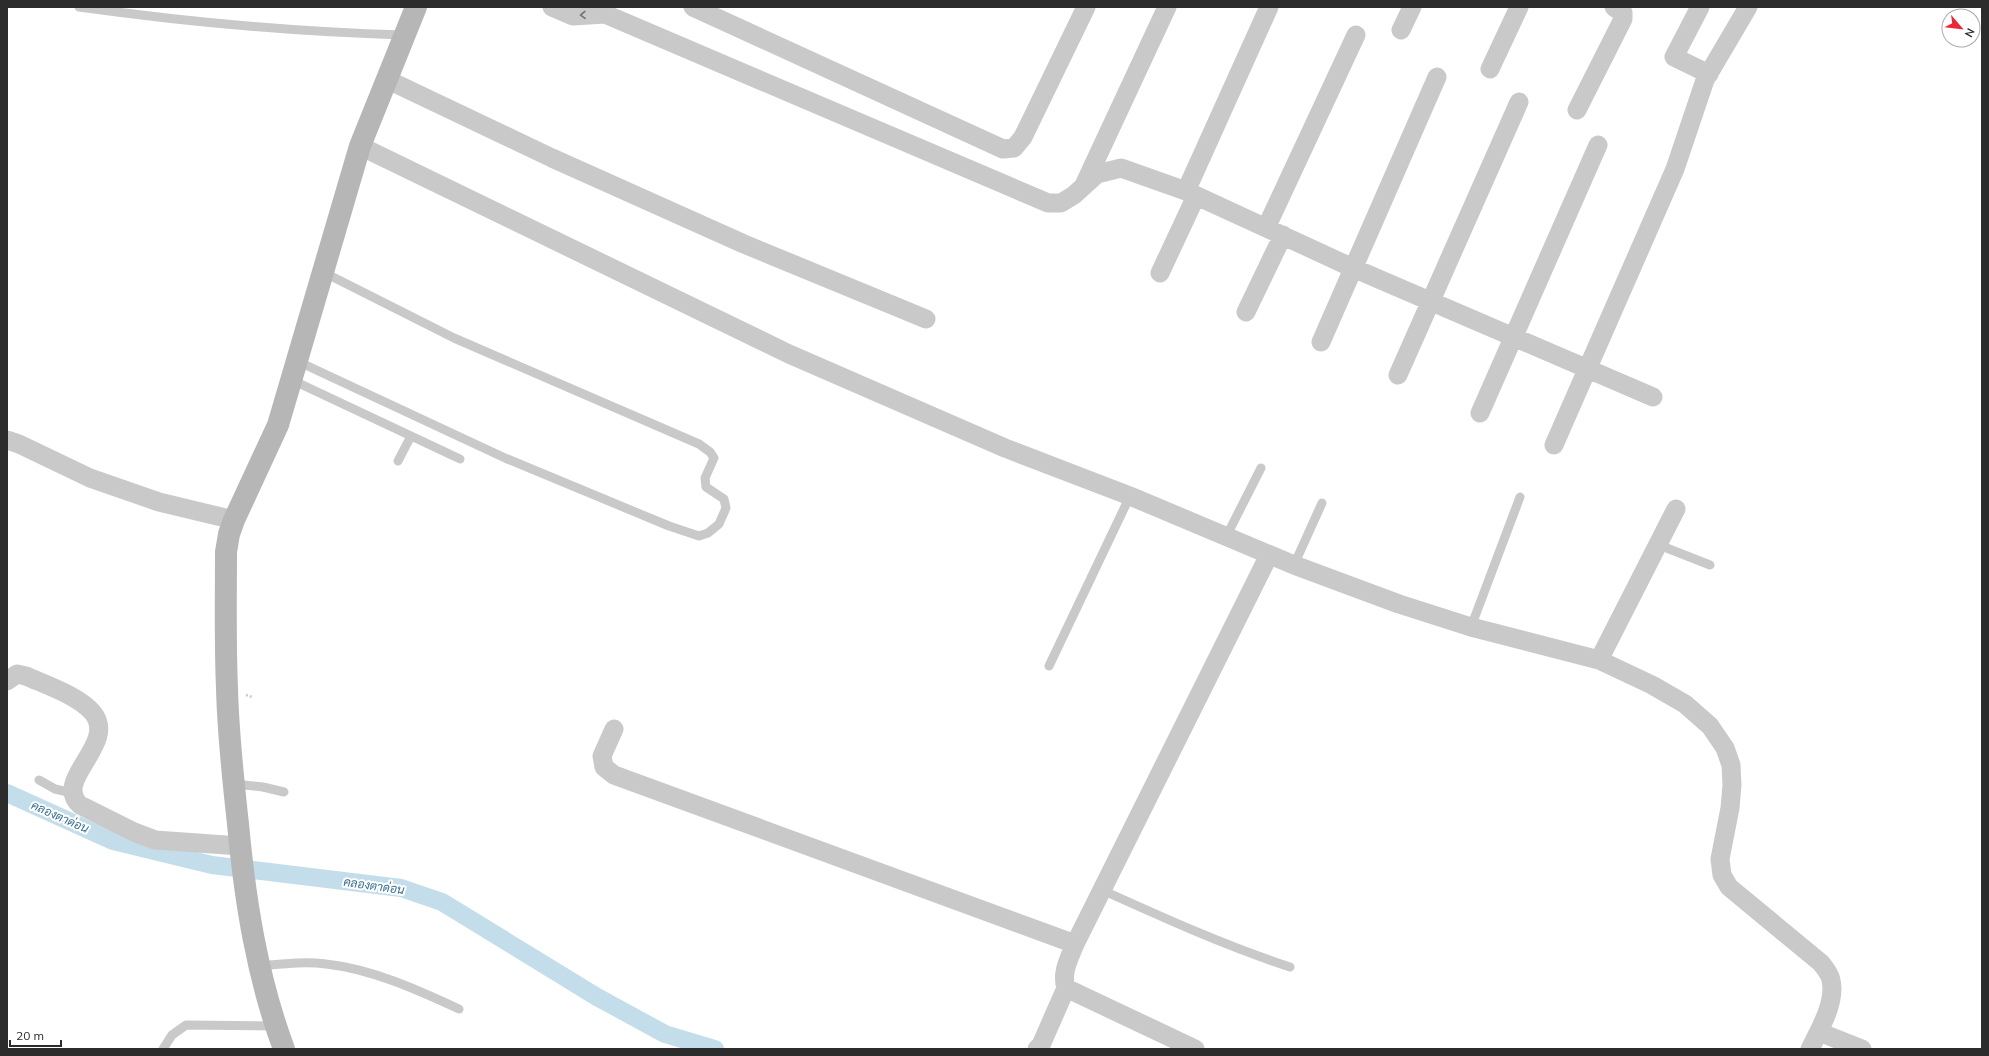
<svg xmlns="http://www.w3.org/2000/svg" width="1989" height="1056" font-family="Mulish,Sarabun,sans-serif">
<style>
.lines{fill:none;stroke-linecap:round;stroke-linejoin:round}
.canal{stroke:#c4ddeb;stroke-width:18}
.path{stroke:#c9c9c9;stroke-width:2.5;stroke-dasharray:2 2;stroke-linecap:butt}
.lane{stroke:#c9c9c9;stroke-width:9}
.street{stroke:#c9c9c9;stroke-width:19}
.secondary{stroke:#b6b6b6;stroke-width:22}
.oneway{stroke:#737373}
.labels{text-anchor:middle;stroke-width:4;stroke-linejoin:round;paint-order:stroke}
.water-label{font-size:12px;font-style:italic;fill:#396f90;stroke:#fff}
</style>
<rect width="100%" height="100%" fill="#fff"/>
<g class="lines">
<path class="canal" d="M 7,793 L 113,841 L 212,865 L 401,888 L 442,902 L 597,997 L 665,1034 L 715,1049"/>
<path class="path" d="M 246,695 L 252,697"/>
<path class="lane" d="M 79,7 C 187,22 295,32 403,35
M 297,361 L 505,458 L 669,526 L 699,536 L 708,533 L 719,524 L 726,508 L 724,499 L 706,487 L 705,478 L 714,458 L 710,452 L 699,444 L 454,338 L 323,272
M 292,380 L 460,459
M 398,461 L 411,436
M 1226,537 L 1261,468
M 1659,545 L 1710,565
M 1294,565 L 1322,503
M 1471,627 L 1520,497
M 1049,666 L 1130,496
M 39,780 L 55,789 L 72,793
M 234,784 L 263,787 L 284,792
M 1102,890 C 1164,918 1226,946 1290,967
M 259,966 C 282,964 304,961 326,964 C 372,969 418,990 459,1009
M 163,1049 L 172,1035 L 186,1025 L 275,1026"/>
<path class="street" d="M 552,7 L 573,16 L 605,14 L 596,7
M 693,7 L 1003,149 L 1014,148 L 1023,137 L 1086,7
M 1700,7 L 1674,57 L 1709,74
M 605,14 L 1048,203 L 1061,203 L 1074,195 L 1097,174 L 1121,168 L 1186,191 L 1353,268 L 1653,397
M 1401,30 L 1412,7
M 1490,69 L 1519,7
M 386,79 L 552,158 L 744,244 L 926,319
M 1577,110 L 1623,19 L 1623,13 L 1614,7
M 360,146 L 789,354 L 1005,448 L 1130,496 L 1294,565 L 1399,604 L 1471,627 L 1599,660 L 1652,685 L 1685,704 L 1710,726 L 1725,748 L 1731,765 L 1732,785 L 1730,808 L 1720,859 L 1722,875 L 1729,887 L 1821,963 C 1825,968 1830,974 1831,980 C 1836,1002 1820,1029 1810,1049
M 1085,183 L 1167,7
M 1186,191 L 1269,7
M 1266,228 L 1356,35
M 1160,273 L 1196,196
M 1246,312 L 1283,235
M 1321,342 L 1437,77
M 1398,375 L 1519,102
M 1480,413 L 1598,145
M 7,440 L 19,444 L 90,478 L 159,502 L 234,520
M 1554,445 L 1675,169 L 1705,80 L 1748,7
M 1599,660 L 1676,509
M 7,681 L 17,674 L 26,676 C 46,685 79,696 93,713 C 118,744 52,780 80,805 L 134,832 L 155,840 L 240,846
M 614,729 L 602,756 L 604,767 L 614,775 L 1075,944
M 1066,988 L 1195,1049
M 1819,1032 L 1862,1049
M 1037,1049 L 1041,1045 L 1066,988 C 1061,973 1069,959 1075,944 L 1269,555"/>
<path class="secondary" d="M 284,1049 C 257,977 245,900 238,824 C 233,779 228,734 227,688 C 225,643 226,597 226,552 L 229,534 L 234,520 L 278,425 L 360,146 L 416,7"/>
</g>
<defs><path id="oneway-chevron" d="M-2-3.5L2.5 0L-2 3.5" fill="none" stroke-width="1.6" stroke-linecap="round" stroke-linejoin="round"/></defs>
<use class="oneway" href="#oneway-chevron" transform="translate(583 15) rotate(177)"/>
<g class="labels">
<g class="water-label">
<text transform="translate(60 817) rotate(24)" y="4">คลองตาด่อน</text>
<text transform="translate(374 886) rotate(8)" y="4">คลองตาด่อน</text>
</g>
</g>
<rect width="1989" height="1056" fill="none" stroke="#2c2c2c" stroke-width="16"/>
<g transform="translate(1961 28) rotate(118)"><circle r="19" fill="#ffffff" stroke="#ababab"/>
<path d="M0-3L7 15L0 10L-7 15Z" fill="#e9293a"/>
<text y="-6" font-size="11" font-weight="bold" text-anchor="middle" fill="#2c2c2c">N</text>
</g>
<path d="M10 1040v6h51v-6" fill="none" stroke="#2c2c2c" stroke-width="2"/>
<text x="16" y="1040" font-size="12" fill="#2c2c2c" stroke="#ffffff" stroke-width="3" paint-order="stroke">20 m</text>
</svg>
